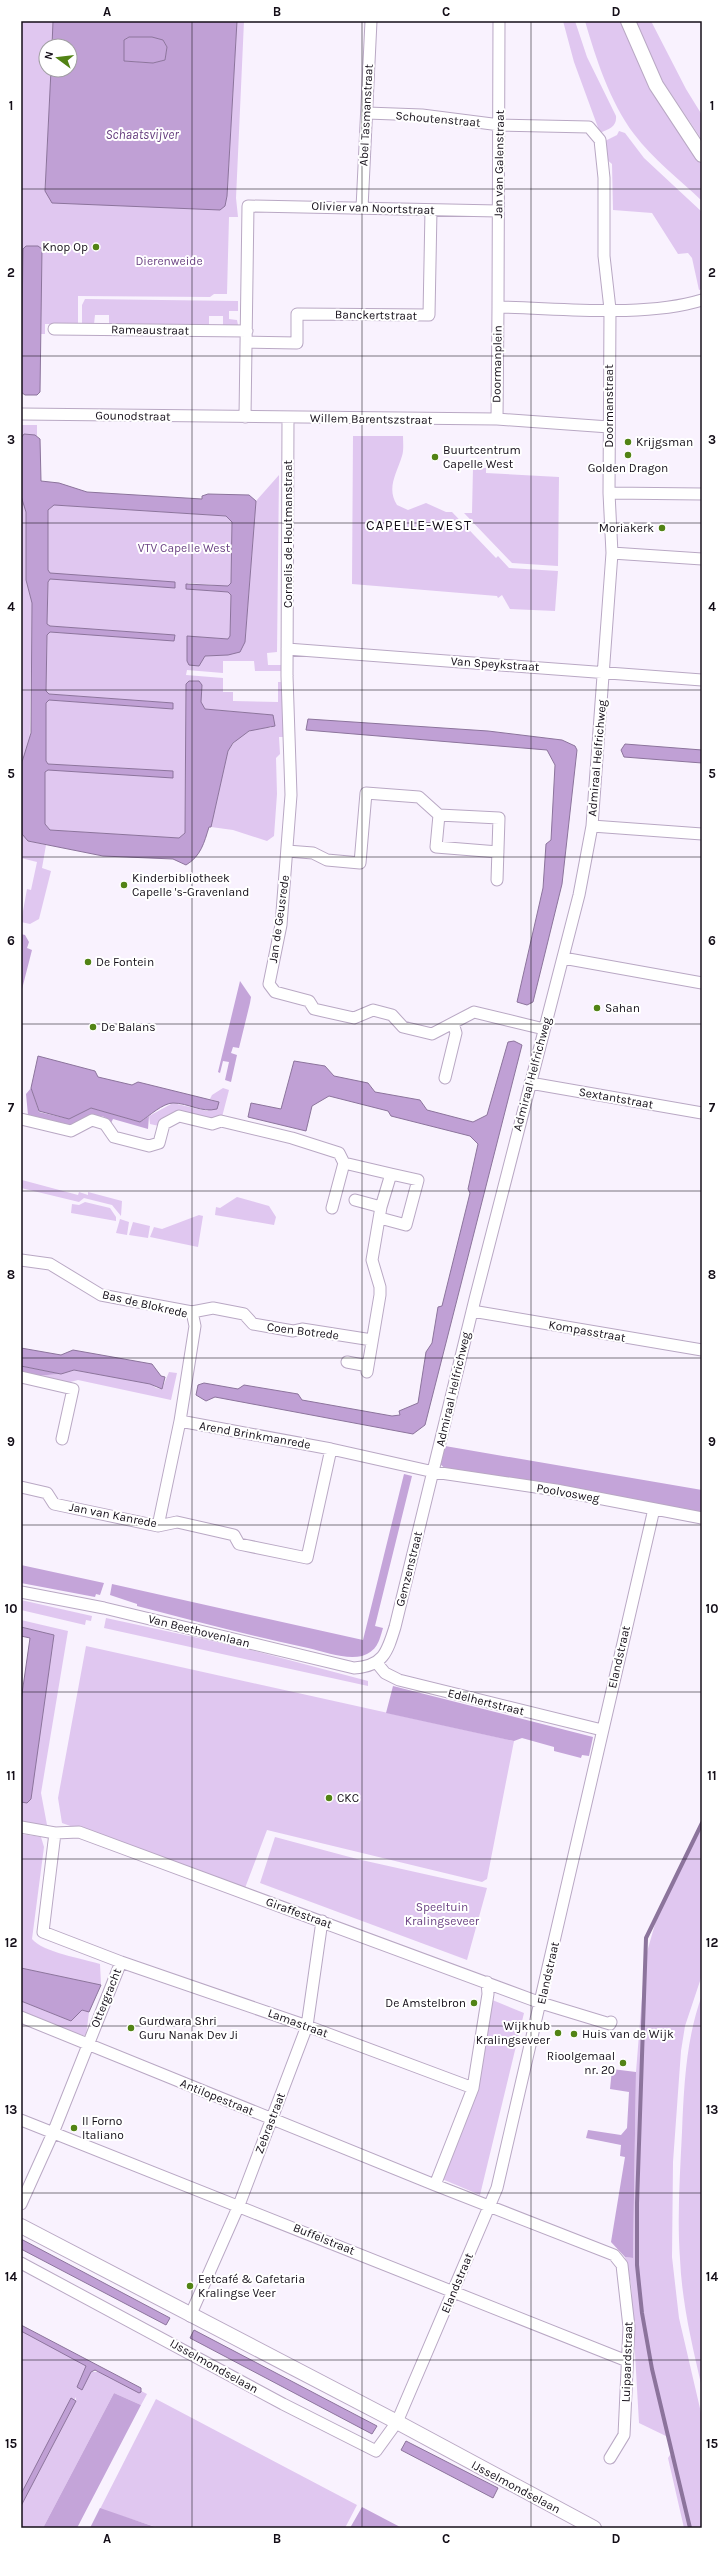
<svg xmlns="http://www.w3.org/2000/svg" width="723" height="2549" font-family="Karla,sans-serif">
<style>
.green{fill:#e0c7f0}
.forest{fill:#c4a4d9}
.water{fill:#c0a0d5;stroke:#8c749c;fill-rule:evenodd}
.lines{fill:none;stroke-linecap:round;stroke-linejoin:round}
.stream{stroke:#8c749c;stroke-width:4}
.minor-casing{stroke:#b9a8c4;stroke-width:13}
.tertiary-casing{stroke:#b9a8c4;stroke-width:16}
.minor{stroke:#fff;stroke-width:11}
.tertiary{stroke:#fff;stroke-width:14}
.grid{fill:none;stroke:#140e18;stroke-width:1;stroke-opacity:0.55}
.poi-dot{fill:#528315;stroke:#fff;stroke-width:1.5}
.labels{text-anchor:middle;stroke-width:4;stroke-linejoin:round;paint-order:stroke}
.street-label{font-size:12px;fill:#140e18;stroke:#fff}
.poi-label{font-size:12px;fill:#140e18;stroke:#fff;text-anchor:start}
.park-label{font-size:12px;fill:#6c4384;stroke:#fff}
.water-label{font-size:13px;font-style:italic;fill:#663d7e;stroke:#fff}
.quarter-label{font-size:14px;letter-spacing:1px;fill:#140e18;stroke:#fff}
.neatline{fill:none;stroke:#140e18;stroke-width:1.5}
.grid-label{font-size:13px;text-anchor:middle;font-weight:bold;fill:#140e18}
</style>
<rect width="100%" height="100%" fill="#f9f2fe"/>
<path class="green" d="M 21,21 L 53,21 L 52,46 L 46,46 L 46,70 L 51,70 L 45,191 L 225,206 L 227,196 L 237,21 L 244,21 L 236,198 L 238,217 L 229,217 L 227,294 L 214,294 L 210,297 L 78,296 L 78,324 L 45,324 L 45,334 L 41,334 L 42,249 L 23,249 L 21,392 Z
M 563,21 L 575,21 L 587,57 L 616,116 C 617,127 609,129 600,133 L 574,62 Z
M 585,21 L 622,21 L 638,62 L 653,90 L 702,164 L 702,201 C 679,179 653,159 634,134 C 610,102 596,59 585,21 Z
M 635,21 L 651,21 L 686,89 L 702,115 L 702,140 L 658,74 Z
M 619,131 L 625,133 L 644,158 L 702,212 L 702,289 L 699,290 L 692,258 L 688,253 L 678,254 L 652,213 L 613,210 L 612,164 L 605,158 L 601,143 L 617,135 Z
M 85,299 L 238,301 L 238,311 L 229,311 L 229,319 L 237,320 L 238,325 L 223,325 L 223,316 L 209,316 L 209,325 L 109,324 L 109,315 L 95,315 L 94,324 L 82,324 L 82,305 Z
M 21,425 L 37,425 L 37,437 L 35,435 L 21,464 Z
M 353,436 L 403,436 C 403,442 404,450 402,456 C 397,473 386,488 397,505 L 408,510 L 426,503 L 446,512 L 452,512 L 496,558 L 498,556 L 509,568 L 558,571 L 555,611 L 510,609 L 502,595 L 498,598 L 497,596 L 352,584 Z
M 473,468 L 486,468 L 486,473 L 559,477 L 558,566 L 512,563 L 464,513 L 472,513 Z
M 279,475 L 277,652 L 267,653 L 268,665 L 281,665 L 282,671 L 255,671 L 254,661 L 223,661 L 223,673 L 187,670 L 186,675 L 223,678 L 223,692 L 233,692 L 233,701 L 278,702 L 278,682 L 282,682 L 284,737 L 279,737 L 280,754 L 276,758 L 277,794 L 274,836 L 267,841 L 233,830 L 211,827 L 228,751 C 238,735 252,727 271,728 L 273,715 L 205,709 L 201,702 L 202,685 L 190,681 L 186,684 L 185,833 L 179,838 L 50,830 L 45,824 L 45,772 L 48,769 L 172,777 L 172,771 L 48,764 L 46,761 L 46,703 L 49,700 L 173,709 L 173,703 L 49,694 L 46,691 L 47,635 L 50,632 L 174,640 L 175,635 L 50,626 L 47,624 L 48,582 L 50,579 L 175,582 L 50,574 L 48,571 L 48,510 L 54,505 L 226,516 L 232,522 L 231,583 L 228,586 L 188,583 L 186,589 L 228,592 L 231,595 L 230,636 L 228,639 L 187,636 L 202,659 L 205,656 L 228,655 L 245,642 L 256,501 Z
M 21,496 L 26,512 L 26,580 L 32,603 L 28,841 L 46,845 L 42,868 L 51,871 L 39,919 L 30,924 L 21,922 L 27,889 L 31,890 L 37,862 L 21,858 Z
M 223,1088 L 229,1090 L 222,1117 L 212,1120 L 175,1111 L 161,1119 L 159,1126 L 150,1124 L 149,1116 L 173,1103 L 207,1111 L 219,1102 L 210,1099 L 212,1095 Z
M 22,1180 L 78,1195 L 79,1192 L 88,1195 L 88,1192 L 122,1201 L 121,1216 L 112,1205 L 84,1198 L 79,1202 L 21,1188 Z
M 237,1197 L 269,1206 L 276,1217 L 274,1225 L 215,1215 L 216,1207 L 220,1208 Z
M 85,1202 L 110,1208 L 116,1217 L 116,1221 L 71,1213 L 72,1204 L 79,1205 Z
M 199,1215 L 203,1216 L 198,1247 L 150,1237 L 154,1227 L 162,1229 Z
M 120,1219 L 129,1222 L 127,1235 L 116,1233 Z
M 133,1222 L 150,1226 L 148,1238 L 129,1235 Z
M 74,1370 L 151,1384 L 156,1388 L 162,1389 L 169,1372 L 177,1373 L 171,1400 L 78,1380 L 66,1383 L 33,1376 L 61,1374 Z
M 21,1600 L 92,1616 L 91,1621 L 86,1620 L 85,1625 L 21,1610 Z
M 106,1618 L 240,1647 L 368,1681 L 368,1686 L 104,1628 Z
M 21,1620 L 68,1631 L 41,1793 L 47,1825 L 21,1822 L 21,1803 L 27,1803 L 54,1635 L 21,1627 Z
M 86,1646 L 514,1741 L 487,1879 L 482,1882 L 267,1830 L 245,1888 L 62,1823 L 58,1798 Z
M 702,1819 L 702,1975 L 685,2026 L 681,2051 L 673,2162 L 672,2257 L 679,2318 L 702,2417 L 702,2528 L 684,2528 L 668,2458 L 672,2452 L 670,2438 L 639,2423 L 631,2284 L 625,2257 L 633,2258 L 636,2072 L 645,1959 L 657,1917 Z
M 21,1834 L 41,1837 L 44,1847 L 32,1939 C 42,1952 84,1959 100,1964 L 101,1985 L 21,1968 Z
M 275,1837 L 357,1859 L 487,1888 L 467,1960 L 260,1883 Z
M 702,1995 L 702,2388 C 692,2345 682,2303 680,2259 C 677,2217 680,2174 682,2132 C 684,2085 686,2039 702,1995 Z
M 490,1999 L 524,2013 L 480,2195 L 442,2179 L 476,2090 Z
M 21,2001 L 71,2021 L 82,2010 L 89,2012 L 86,2036 L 21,2018 Z
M 21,2328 L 92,2365 L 91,2372 L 104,2372 L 147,2394 L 141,2405 L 114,2393 L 43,2528 L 21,2528 L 21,2506 L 76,2401 L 76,2397 L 21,2500 Z
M 156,2399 L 357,2505 L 345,2528 L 159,2528 L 100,2509 Z"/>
<path class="forest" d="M 129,37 L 154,37 L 163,40 L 167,47 L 165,60 L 153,63 L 124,61 L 124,40 Z
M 21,934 L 25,935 L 29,942 L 27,948 L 32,950 L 21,993 Z
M 240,981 L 251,997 L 250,1003 L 239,1048 L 233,1047 L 231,1053 L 237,1055 L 231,1082 L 225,1080 L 229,1062 L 223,1061 L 220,1073 L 218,1072 Z
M 31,1088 L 39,1112 L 69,1119 L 91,1108 L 140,1122 L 149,1116 L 148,1129 L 113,1119 L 111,1123 C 99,1106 83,1126 68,1125 C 55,1124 41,1118 28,1115 L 26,1094 Z
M 21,1366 L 61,1374 L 33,1376 L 21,1373 Z
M 445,1446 L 702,1490 L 702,1512 L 448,1471 L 440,1464 Z
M 404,1474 L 412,1476 L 375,1626 L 383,1628 C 379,1642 377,1651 362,1656 C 346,1660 325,1652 308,1648 C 251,1636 194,1621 137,1606 L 137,1604 L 110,1595 L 112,1584 L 363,1640 Z
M 21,1565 L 104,1583 L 100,1595 L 96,1594 L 95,1597 L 21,1583 Z
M 393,1686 L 593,1737 L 589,1756 L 582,1755 L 581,1758 L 554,1751 L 554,1747 L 522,1738 L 514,1741 L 386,1713 Z
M 612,2069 L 636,2072 L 633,2258 L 625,2257 L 611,2242 L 625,2157 L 620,2156 L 621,2145 L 586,2138 L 588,2130 L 621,2135 L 627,2128 L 629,2092 L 610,2089 Z
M 114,2393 L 141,2405 L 77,2528 L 43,2528 Z
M 362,2507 L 402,2528 L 350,2528 Z
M 100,2508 L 158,2528 L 90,2528 Z"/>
<path class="water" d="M 53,21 L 237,21 L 227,196 L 225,206 L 220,210 L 52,203 L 45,191 L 51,70 L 70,70 L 70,46 L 52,46 ZM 129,37 L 152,37 L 163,40 L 167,47 L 165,60 L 153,63 L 124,61 L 124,40 Z
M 26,246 L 38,246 L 42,249 L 40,392 L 37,395 L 25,395 L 21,392 L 23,249 Z
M 24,434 L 35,435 L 40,439 L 41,481 L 59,483 L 87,492 L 202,499 L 202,496 L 208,494 L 249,495 L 256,501 L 245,642 L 240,652 L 228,655 L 205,656 L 199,666 L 189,665 L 187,661 L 187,636 L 228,639 L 230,636 L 231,595 L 228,592 L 186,589 L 186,584 L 228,586 L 231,583 L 232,522 L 226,516 L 54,505 L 48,510 L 48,570 L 50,573 L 175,582 L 175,588 L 50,579 L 48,582 L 47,624 L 50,626 L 175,635 L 174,641 L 50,632 L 47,635 L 46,691 L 49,694 L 173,703 L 173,709 L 49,700 L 46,703 L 46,761 L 48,764 L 173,771 L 173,778 L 48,770 L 45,772 L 45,824 L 50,830 L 179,838 L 185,833 L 186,684 L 189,681 L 199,681 L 202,685 L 201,702 L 205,709 L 273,715 L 275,726 L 249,731 L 233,743 L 228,751 L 211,827 L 209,827 C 204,843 201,856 186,865 L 173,859 L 103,856 L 28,841 L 22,834 L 22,762 L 31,733 L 32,603 L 26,580 L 26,512 L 21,496 L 21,438 Z
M 308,719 L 488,731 L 562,740 L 575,746 L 577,750 L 562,884 L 533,1002 L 527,1005 L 517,1002 L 543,888 L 546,844 L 551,840 L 555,765 L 547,750 L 306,730 Z
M 625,744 L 702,750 L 702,763 L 624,757 L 621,750 Z
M 514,1041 L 522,1045 L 425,1425 L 413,1434 L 215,1397 L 206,1401 L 196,1395 L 198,1385 L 204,1383 L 238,1389 L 244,1385 L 298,1394 L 302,1400 L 392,1416 L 400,1415 L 399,1411 L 418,1403 L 426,1352 L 432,1343 L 438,1307 L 442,1306 L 470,1193 L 468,1189 L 478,1144 L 470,1136 L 391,1116 L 388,1111 L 329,1096 L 312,1106 L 306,1131 L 248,1117 L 251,1103 L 281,1109 L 294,1061 L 325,1066 L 334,1076 L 368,1083 L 375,1092 L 420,1100 L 427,1110 L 473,1122 L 487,1115 L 508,1042 Z
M 38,1056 L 95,1071 L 98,1077 L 132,1085 L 138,1082 L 219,1102 L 217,1109 C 201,1113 189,1103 173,1103 C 163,1103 149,1116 140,1122 L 91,1108 L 69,1119 L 39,1111 L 31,1088 Z
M 21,1348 L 61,1355 L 73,1350 L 152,1364 L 161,1376 L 165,1377 L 162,1389 L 150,1384 L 74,1370 L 61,1374 L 21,1366 Z
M 21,1627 L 54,1635 L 31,1799 L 27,1803 L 21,1802 L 21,1701 L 30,1638 L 21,1636 Z
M 21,1968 L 101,1985 L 89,2012 L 82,2010 L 71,2021 L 21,2001 Z
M 21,2239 L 170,2318 L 166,2325 L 21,2249 Z
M 21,2325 L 141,2388 L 141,2392 L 139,2393 L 95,2370 L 91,2372 L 82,2390 L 77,2387 L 86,2366 L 21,2331 Z
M 194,2330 L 377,2426 L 372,2434 L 190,2338 Z
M 71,2398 L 76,2401 L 21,2506 L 21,2494 Z
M 406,2441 L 498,2488 L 493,2498 L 401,2450 Z"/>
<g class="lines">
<path class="stream" d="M 690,2528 L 652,2369 L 642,2313 L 637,2265 L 637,2203 L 646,1938 L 702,1823"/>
<g class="minor-casing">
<path id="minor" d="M 362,208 L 371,21
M 498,307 L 499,21
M 54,329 L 247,331
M 246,342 L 297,343 L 297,314 L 429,315 L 431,210
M 21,414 L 497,419 L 609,427
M 245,417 L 248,206 C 332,207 415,210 498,211
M 288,418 L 287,676 L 291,795 L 281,925 L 269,984 L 275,992 L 309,1001 L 314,1009 L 354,1018 L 373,1010 L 392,1015 L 403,1027 L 432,1034 L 474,1012 L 544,1029
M 497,419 L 498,307 C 560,308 643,318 702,300
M 609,493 L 702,494
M 612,553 L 702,559
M 287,649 L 702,680
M 439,815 L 436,847 L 498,852
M 592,826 L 702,834
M 287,851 L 313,853 L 327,860 L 360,863 L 366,793 L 419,797 L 439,815 L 499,818 L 497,880
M 563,958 L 702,983
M 445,1078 L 456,1033 L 453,1023
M 530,1083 L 702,1113
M 21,1119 L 71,1131 L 92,1120 L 105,1124 L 114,1137 L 149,1146 L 159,1143 L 164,1124 L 179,1116 L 212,1124 L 221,1121 L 292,1138 L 339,1153 L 344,1163 L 391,1174 L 381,1207 L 372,1260 L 380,1287 L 380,1295 L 367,1372
M 355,1200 L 381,1207
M 332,1208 L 344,1163
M 380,1218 L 406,1225 L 418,1180 L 391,1174
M 21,1260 L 50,1264 L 101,1295 L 192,1312 L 195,1326 L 180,1421
M 472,1311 L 702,1350
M 192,1312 L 213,1308 L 244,1314 L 253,1324 L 293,1331 L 302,1329 L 372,1340
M 347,1362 L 368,1366
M 21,1377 L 73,1389 L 62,1439
M 21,1487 L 47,1493 L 54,1504 L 158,1526 L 177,1522 L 234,1535 L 239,1544 L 307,1558 L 331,1449
M 158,1526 L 180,1421 L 331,1449 L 434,1472 L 556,1490 L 702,1518
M 21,1592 L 104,1608 L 354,1668 C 383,1666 387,1653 395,1627 L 475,1299 L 579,895 L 592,826 L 612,553 L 609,493 L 610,309 L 604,256 L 604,178 L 600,140 L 589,127 L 500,125 L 422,115 L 367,113
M 376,1662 L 385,1673 L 399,1680 L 602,1730
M 21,1827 L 55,1833 L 79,1832 L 541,2003 L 610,2024 L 611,2022
M 121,1962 L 307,2026 L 473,2088
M 21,2017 L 435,2185 L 614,2255 L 622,2265 L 629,2327 L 624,2435 L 610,2458
M 21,2120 L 627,2361
M 435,2185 L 473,2088 L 488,1994 L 487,1982
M 21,2204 L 53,2133 L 121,1962 L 43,1932 L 55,1833
M 21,2263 L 283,2404 L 376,2451 L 397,2422 L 497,2188 L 654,1509
M 190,2316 L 239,2205 L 307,2026 L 322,1921"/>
</g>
<g class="tertiary-casing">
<path id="tertiary" d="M 628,21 L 656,85 L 702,155
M 21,2226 L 397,2422 L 594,2528"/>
</g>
<use href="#minor" class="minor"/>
<use href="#tertiary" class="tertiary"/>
</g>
<path class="grid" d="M 192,21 L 192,2528M 362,21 L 362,2528M 531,21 L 531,2528M 21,189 L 702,189M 21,356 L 702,356M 21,523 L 702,523M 21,690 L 702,690M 21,857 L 702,857M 21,1024 L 702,1024M 21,1191 L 702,1191M 21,1358 L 702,1358M 21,1525 L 702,1525M 21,1692 L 702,1692M 21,1859 L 702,1859M 21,2026 L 702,2026M 21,2193 L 702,2193M 21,2360 L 702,2360"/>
<g class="poi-dot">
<circle cx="96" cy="247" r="4"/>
<circle cx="628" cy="442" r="4"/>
<circle cx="628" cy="455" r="4"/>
<circle cx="435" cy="457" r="4"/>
<circle cx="662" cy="528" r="4"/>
<circle cx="124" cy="885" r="4"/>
<circle cx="88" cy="962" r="4"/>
<circle cx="597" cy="1008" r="4"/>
<circle cx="93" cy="1027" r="4"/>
<circle cx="329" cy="1798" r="4"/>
<circle cx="474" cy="2003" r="4"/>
<circle cx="131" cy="2028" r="4"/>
<circle cx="558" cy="2033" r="4"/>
<circle cx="574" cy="2034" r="4"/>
<circle cx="623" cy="2063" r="4"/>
<circle cx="74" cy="2128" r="4"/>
<circle cx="190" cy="2286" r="4"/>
</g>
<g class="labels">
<g class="street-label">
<text transform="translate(366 115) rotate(-87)" y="4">Abel Tasmanstraat</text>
<text transform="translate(438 119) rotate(5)" y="4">Schoutenstraat</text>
<text transform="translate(499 164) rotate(-89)" y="4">Jan van Galenstraat</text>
<text transform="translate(373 208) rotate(2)" y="4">Olivier van Noortstraat</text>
<text transform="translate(376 315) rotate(1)" y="4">Banckertstraat</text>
<text transform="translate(150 330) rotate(1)" y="4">Rameaustraat</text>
<text transform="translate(497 364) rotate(-89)" y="4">Doormanplein</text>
<text transform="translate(609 406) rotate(-90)" y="4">Doormanstraat</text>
<text transform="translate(133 416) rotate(1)" y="4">Gounodstraat</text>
<text transform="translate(371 419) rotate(1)" y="4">Willem Barentszstraat</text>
<text transform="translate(288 534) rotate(-90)" y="4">Cornelis de Houtmanstraat</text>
<text transform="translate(495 664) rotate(4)" y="4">Van Speykstraat</text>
<text transform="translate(597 758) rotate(-85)" y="4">Admiraal Helfrichweg</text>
<text transform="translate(279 919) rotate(-82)" y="4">Jan de Geusrede</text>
<text transform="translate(532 1074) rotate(-75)" y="4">Admiraal Helfrichweg</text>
<text transform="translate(616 1098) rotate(10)" y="4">Sextantstraat</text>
<text transform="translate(145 1304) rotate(13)" y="4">Bas de Blokrede</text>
<text transform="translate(303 1331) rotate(7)" y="4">Coen Botrede</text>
<text transform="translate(587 1331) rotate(10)" y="4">Kompasstraat</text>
<text transform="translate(453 1389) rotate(-77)" y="4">Admiraal Helfrichweg</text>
<text transform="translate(255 1435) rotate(10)" y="4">Arend Brinkmanrede</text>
<text transform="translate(568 1493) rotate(10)" y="4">Poolvosweg</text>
<text transform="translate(113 1515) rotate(11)" y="4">Jan van Kanrede</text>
<text transform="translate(409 1569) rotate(-76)" y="4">Gemzenstraat</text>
<text transform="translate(199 1631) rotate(14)" y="4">Van Beethovenlaan</text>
<text transform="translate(619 1657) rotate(-77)" y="4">Elandstraat</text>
<text transform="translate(486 1702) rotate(14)" y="4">Edelhertstraat</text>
<text transform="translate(299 1913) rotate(20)" y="4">Giraffestraat</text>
<text transform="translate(548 1973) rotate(-77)" y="4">Elandstraat</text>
<text transform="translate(106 1998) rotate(-68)" y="4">Ottergracht</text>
<text transform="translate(298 2023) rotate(20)" y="4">Lamastraat</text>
<text transform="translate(217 2097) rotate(22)" y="4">Antilopestraat</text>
<text transform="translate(270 2123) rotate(-69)" y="4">Zebrastraat</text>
<text transform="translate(324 2239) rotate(22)" y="4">Buffelstraat</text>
<text transform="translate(457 2283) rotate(-67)" y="4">Elandstraat</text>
<text transform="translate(627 2362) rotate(-88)" y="4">Luipaardstraat</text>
<text transform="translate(214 2366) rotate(29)" y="4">IJsselmondselaan</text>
<text transform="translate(516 2487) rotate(28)" y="4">IJsselmondselaan</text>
</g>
<g class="poi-label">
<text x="88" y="251" text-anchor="end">Knop Op</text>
<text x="636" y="446">Krijgsman</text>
<text x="443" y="454">Buurtcentrum<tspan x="443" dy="14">Capelle West</tspan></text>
<text x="628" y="472" text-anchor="middle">Golden Dragon</text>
<text x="654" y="532" text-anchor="end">Moriakerk</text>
<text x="132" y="882">Kinderbibliotheek<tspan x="132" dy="14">Capelle 's-Gravenland</tspan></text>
<text x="96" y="966">De Fontein</text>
<text x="605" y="1012">Sahan</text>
<text x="101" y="1031">De Balans</text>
<text x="337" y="1802">CKC</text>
<text x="466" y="2007" text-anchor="end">De Amstelbron</text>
<text x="139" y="2025">Gurdwara Shri<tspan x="139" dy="14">Guru Nanak Dev Ji</tspan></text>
<text x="550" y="2030" text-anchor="end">Wijkhub<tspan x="550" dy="14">Kralingseveer</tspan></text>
<text x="582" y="2038">Huis van de Wijk</text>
<text x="615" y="2060" text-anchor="end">Rioolgemaal<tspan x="615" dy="14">nr. 20</tspan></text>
<text x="82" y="2125">Il Forno<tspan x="82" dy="14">Italiano</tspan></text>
<text x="198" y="2283">Eetcafé &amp; Cafetaria<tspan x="198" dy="14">Kralingse Veer</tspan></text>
</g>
<g class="park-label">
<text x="169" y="265">Dierenweide</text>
<text x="184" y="552">VTV Capelle West</text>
<text x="442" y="1911">Speeltuin<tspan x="442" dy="14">Kralingseveer</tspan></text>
</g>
<g class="water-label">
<text x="142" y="139">Schaatsvijver</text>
</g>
<g class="quarter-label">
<text x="419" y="530">CAPELLE-WEST</text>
</g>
</g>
<rect width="723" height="2549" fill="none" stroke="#ffffff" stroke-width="44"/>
<g transform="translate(58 58) rotate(285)"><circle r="19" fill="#ffffff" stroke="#a19fa3"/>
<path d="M0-3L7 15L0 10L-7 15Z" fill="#528315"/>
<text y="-6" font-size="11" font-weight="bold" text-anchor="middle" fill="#140e18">N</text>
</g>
<rect x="22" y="22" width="679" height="2505" class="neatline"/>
<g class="grid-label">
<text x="107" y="16">A</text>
<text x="277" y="16">B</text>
<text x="446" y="16">C</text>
<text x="616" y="16">D</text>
<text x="11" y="110">1</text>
<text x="712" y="110">1</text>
<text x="11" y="277">2</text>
<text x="712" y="277">2</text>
<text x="11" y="444">3</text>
<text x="712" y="444">3</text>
<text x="11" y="611">4</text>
<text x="712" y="611">4</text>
<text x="11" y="778">5</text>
<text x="712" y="778">5</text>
<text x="11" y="945">6</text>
<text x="712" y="945">6</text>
<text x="11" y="1112">7</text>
<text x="712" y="1112">7</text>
<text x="11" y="1279">8</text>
<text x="712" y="1279">8</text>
<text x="11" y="1446">9</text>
<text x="712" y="1446">9</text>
<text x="11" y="1613">10</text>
<text x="712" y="1613">10</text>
<text x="11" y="1780">11</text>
<text x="712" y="1780">11</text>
<text x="11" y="1947">12</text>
<text x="712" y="1947">12</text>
<text x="11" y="2114">13</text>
<text x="712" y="2114">13</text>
<text x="11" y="2281">14</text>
<text x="712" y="2281">14</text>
<text x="11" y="2448">15</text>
<text x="712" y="2448">15</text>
<text x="107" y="2543">A</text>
<text x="277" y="2543">B</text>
<text x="446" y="2543">C</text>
<text x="616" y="2543">D</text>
</g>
</svg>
